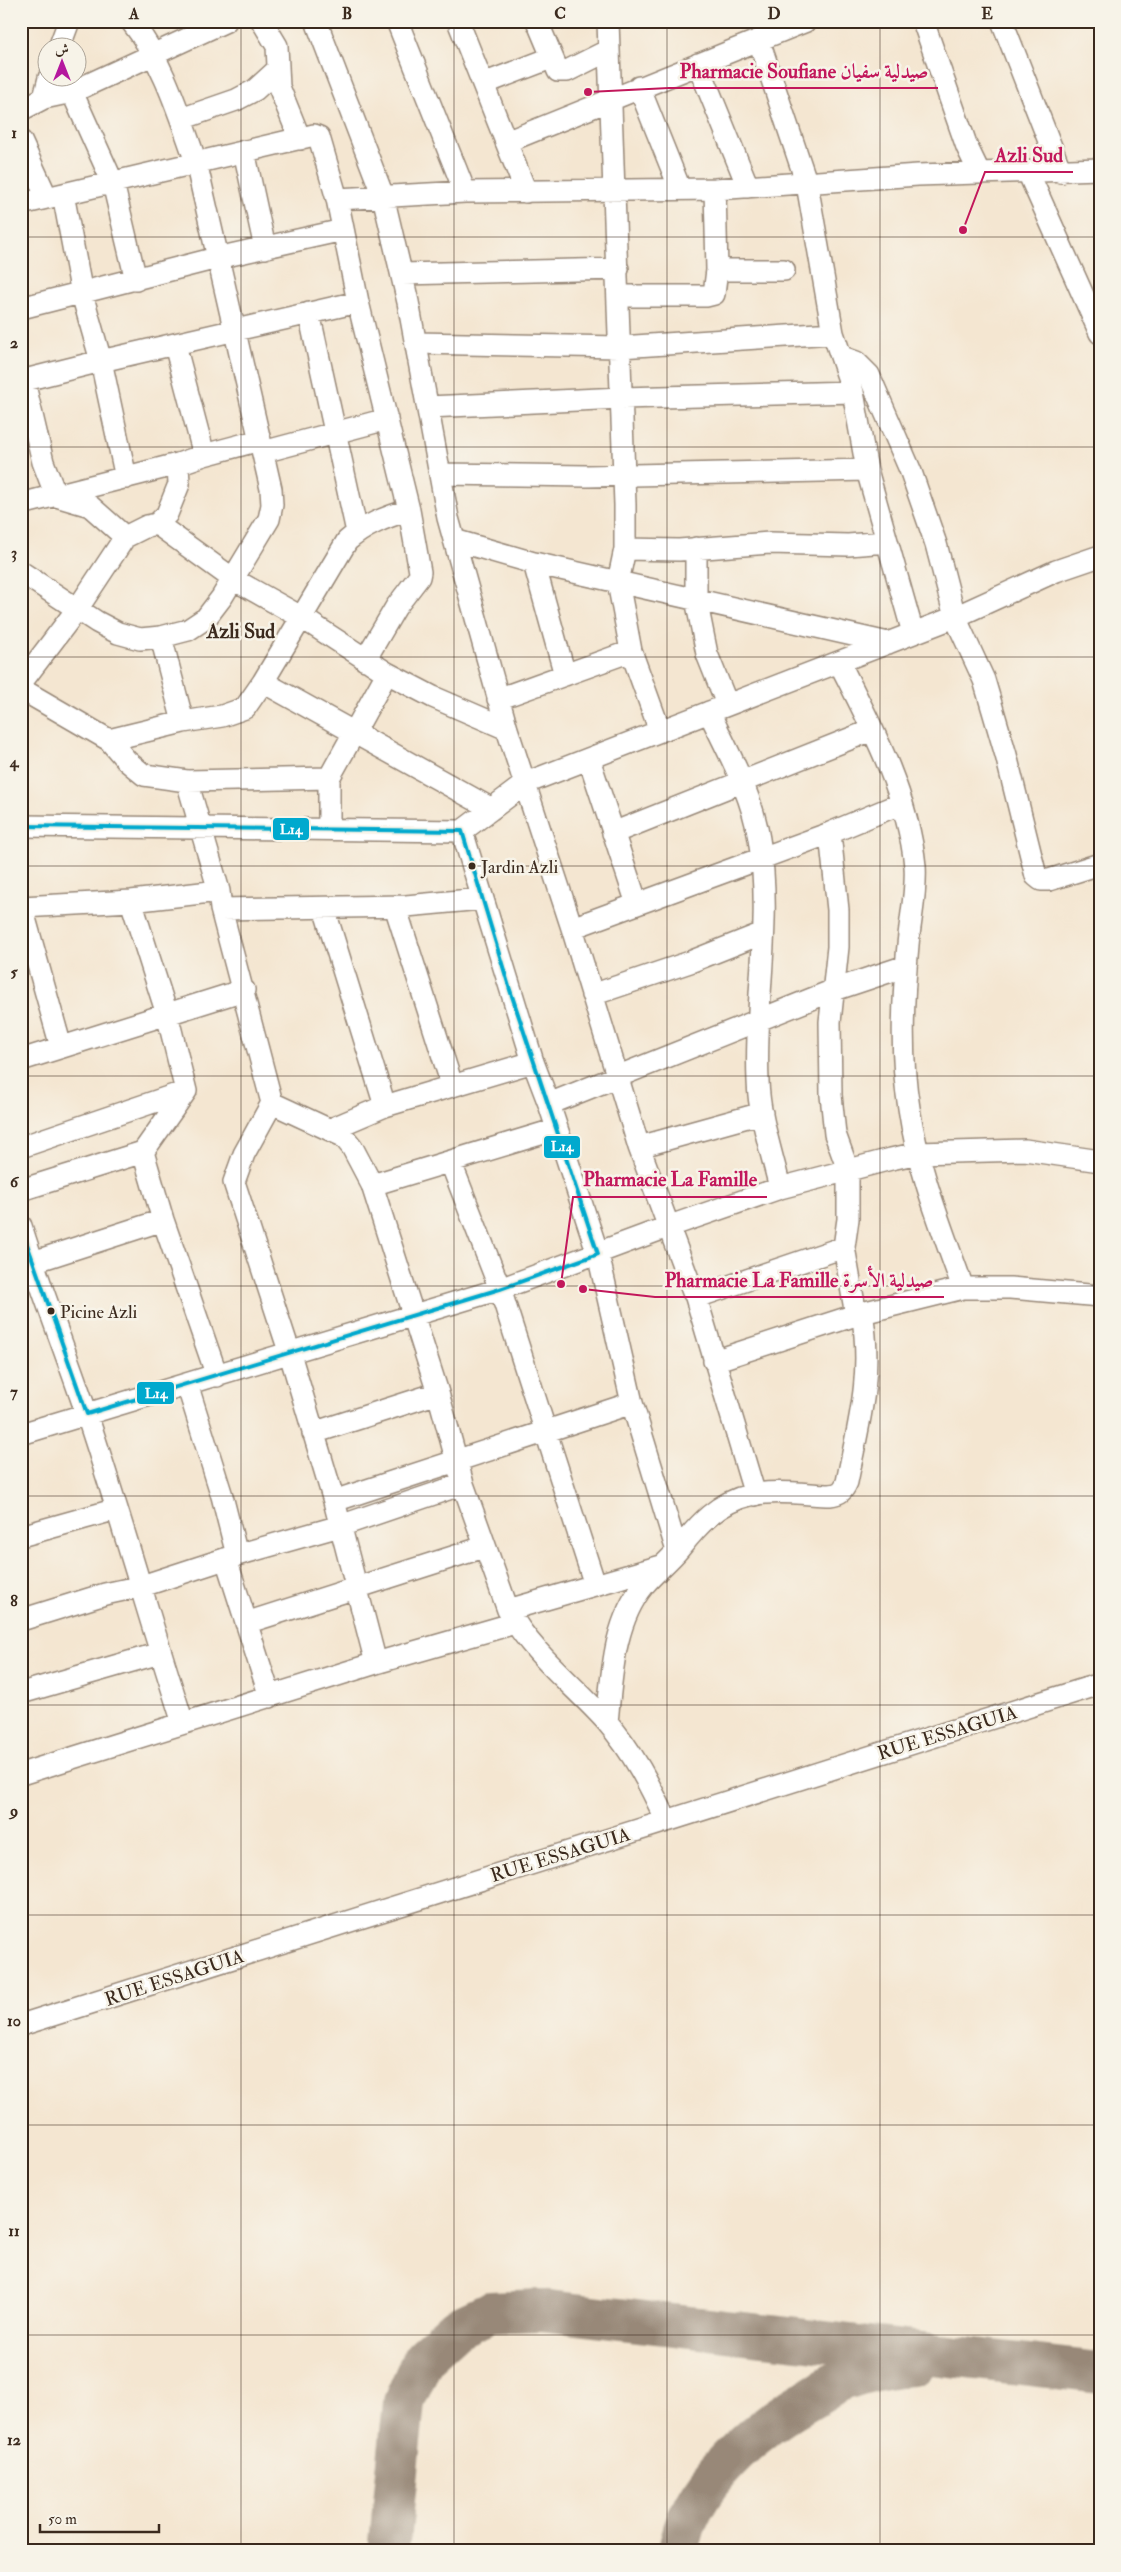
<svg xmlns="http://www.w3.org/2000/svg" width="1121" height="2572" font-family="'IM FELL Double Pica',Amiri,serif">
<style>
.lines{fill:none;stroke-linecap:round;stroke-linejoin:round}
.taxiway{stroke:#988878;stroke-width:42}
.minor-casing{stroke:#988878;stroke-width:24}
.minor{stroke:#fff;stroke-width:21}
.bus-1-casing{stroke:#f7f3e8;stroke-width:8}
.bus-1{stroke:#00a9ce;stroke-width:4}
.grid{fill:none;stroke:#3b2a1e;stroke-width:1;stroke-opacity:0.55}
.bus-dot{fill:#3b2a1e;stroke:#f7f3e8;stroke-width:2}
.labels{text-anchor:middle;stroke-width:5;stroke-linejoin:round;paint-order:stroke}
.bus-label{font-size:18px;fill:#3b2a1e;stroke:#f7f3e8;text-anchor:start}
.street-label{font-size:19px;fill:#3b2a1e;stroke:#f7f3e8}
.neighbourhood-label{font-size:20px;font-weight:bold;fill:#3b2a1e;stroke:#f7f3e8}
.leader{fill:none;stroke:#c2185b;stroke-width:2}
.callout-dot{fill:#c2185b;stroke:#f7f3e8;stroke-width:2}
.callout-label{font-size:20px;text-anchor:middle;font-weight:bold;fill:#c2185b;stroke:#f7f3e8;stroke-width:5;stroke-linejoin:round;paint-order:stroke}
.line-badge{stroke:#f7f3e8;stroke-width:2}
.badge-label{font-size:14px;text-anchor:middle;font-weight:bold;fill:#fff}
.neatline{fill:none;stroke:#3b2a1e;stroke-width:2}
.grid-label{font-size:16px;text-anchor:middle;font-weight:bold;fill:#3b2a1e}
</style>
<rect width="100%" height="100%" fill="#f7f3e8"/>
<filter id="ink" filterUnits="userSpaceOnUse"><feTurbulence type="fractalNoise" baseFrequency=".02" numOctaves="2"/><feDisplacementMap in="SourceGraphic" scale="10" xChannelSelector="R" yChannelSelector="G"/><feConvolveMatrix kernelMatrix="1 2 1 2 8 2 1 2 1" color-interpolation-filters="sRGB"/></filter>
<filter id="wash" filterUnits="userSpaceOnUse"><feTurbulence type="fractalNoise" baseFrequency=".0096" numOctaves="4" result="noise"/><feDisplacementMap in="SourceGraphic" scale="20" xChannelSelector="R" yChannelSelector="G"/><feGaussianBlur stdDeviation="1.12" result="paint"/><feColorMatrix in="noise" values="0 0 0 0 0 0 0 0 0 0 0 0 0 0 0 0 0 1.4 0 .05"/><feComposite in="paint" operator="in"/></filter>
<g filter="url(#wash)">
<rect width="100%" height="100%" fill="#f4e6d1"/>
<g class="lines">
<path class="taxiway" d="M 389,2551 L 404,2402 L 423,2358 L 456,2328 L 490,2312 L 540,2310 L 1100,2373
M 679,2551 C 687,2484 758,2427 812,2397 C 822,2391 832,2384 842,2380 C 864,2372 889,2366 913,2365"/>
</g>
</g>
<g filter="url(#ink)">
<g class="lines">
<g class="minor-casing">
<path id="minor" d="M 262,21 L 277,46 L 279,87 L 300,139
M 316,21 L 383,196 L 408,302 L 448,518 L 507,729 L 572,928 L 639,1147 L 693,1292 L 703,1295 L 844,1247
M 397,21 L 465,192
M 458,21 L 526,192
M 537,21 L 558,71 L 567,71 L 609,50
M 608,21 L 625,505 L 625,549 L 618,582 L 631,651 L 660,731
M 923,21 L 967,147 L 979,172
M 1002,21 L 1061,172
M 759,41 L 807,184 L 833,333 L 853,392 L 867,470 L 913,633
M 59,48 L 69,21
M 698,64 L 748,187
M 483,84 L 551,58
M 639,87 L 680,189
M 72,92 L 226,21
M 44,98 L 72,92 L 113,183 L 136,280
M 21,110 L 44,98 L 49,78
M 181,119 L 236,100 L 255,90 L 278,69
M 21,141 L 47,198
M 506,142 L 806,21
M 244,151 L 265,248
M 1028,172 L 1100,333
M 63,194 L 82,294 L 101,361 L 126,478
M 337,199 L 465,192 L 715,189 L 918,175 L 1100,169
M 21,204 L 314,135 L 319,137 L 337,199 L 358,302 L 409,510 L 420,572 L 419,577 L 396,607 L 365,660
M 717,270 L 784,270
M 402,274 L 618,269
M 619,296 L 706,296 L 714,294 L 717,270 L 715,189
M 21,308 L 217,258 L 343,230
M 309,313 L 357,532
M 416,343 L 620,347 L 833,333
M 175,345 L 204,455 L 260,440
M 842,357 L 856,362 L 869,375 L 911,472 L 936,544 L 955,617 L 984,680 L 1006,755 L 1036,876 L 1041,880 L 1049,880 L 1100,864
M 21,381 L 101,361 L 358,302
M 24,381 L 43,462 L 56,496 L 90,506 L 125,537 L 147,526 L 157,524 L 167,514 L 179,484 L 178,464 L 204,455
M 428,407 L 621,398 L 853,392
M 263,452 L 387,419
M 441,474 L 587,476 L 867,470
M 21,504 L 178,464
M 157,524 L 233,579 L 301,617 L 387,673 L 433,697 L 507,729
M 454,540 L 534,563 L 888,643
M 696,548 L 696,599 L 707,654 L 727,704
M 625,549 L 679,550 L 770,543 L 848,545 L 887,542
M 534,563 L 565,675
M 21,572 L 97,622 L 118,633 L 140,639 L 161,637 L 188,630 L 206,618 L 222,597 L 269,519 L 272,505 L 271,489 L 196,162 C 179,114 163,61 131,21
M 161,637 L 183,722
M 839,662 C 871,725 908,794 915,866 C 917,891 910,920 908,945 C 903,998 900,1055 909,1108 C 918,1170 942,1229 963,1288
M 263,682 L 492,809
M 21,683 L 78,608 L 125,537
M 21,689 L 109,740 L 127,761 L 144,775 L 187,781 L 219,891 L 221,909 L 272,1103 L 244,1154 L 234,1182 L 290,1354 L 334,1501 L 376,1663
M 498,699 L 631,651
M 709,712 C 728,752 752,794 759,839 C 773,919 754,1000 758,1081 C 759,1117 772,1153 780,1188
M 109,740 L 183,722 L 222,716 L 245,708 L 263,682 L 347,541 C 365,525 386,517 409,510
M 589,759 L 637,904
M 187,781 L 329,778
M 21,826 L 462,831 L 526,783 L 955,617 L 1056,571 L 1100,556
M 329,828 L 329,778 L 387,673
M 462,831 L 533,1062 L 549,1104 L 598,1254 L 632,1403 L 677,1551
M 613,833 L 872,730
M 830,833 L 838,910 L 838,947 L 830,1022 L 831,1095 L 835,1134 L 848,1170 L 848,1219 L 844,1247 L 856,1315
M 21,904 L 61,1047
M 395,906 L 452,1085
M 22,907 L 131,901 L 219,891
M 324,908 L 385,1106
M 221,909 L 406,906 L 481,899
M 572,928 L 830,833 L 902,803
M 592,995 L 690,962 L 763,933
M 21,1060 L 244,990
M 272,1103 L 343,1136 L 352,1147 L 372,1185 L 438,1393 L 463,1484 L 508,1610 C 532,1654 574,1685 607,1722 C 633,1752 650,1785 666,1820
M 549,1104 L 834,990 L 906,966
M 331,1129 L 385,1106 L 533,1062
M 21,1147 L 186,1091
M 639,1147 L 762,1113
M 143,1152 L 163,1220 L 217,1376
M 451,1163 L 500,1289 L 595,1585
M 372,1185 L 557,1129
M 21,1190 L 143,1152 L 186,1091 L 167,1014 L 131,901
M 21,1226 C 41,1290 66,1352 87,1415 C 121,1517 150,1621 183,1723
M 33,1262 L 163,1220
M 695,1294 L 755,1495
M 714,1361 L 862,1313 L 963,1288 L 1010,1288 L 1100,1296
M 187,1384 L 222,1496 L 237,1555
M 313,1433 L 438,1393
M 21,1434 L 500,1289 L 670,1226 L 780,1188 L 891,1159 L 918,1153 L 1025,1150 L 1100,1161
M 334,1501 L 632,1403
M 21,1536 L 117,1509
M 226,1559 L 270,1697
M 508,1610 L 661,1566
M 21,1620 L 105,1594 L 142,1586 L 237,1555 L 340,1526 L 463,1484
M 246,1623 L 484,1547
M 21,1693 L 160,1653
M 607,1722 C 612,1675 613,1623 644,1585 C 655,1572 668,1562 679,1549 C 698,1525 718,1502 750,1495 C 775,1490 804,1494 830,1495 C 840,1494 843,1491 847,1482 C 859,1422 873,1374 862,1313
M 21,1774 L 376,1663 L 515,1623
M 21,2025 L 1100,1684"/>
</g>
<use href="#minor" class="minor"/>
<g class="bus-1-casing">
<path id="bus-1" d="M 21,826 L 462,831 L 510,990 L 598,1254 L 500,1289 L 87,1414 L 21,1227"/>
</g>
<use href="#bus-1" class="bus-1"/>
</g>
</g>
<path class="grid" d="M 241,21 L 241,2551M 454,21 L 454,2551M 667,21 L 667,2551M 880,21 L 880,2551M 21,237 L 1100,237M 21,447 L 1100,447M 21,657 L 1100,657M 21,866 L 1100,866M 21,1076 L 1100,1076M 21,1286 L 1100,1286M 21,1496 L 1100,1496M 21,1705 L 1100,1705M 21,1915 L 1100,1915M 21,2125 L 1100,2125M 21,2335 L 1100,2335"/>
<g class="bus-dot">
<circle cx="472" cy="866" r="4.5"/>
<circle cx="51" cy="1311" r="4.5"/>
</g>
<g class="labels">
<g class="bus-label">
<text x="481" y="873">Jardin Azli</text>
<text x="60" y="1318">Picine Azli</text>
</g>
<g class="street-label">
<text transform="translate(947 1732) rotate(-17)" y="7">RUE ESSAGUIA</text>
<text transform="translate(560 1854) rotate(-17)" y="7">RUE ESSAGUIA</text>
<text transform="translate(174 1977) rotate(-18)" y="7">RUE ESSAGUIA</text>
</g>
<g class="neighbourhood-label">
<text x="241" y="638">Azli Sud</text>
</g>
</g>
<path class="leader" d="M588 92L669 88H938M963 230L985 172H1073M561 1284L573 1197H767M583 1289L655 1297H944"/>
<g class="callout-dot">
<circle cx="588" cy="92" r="5"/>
<circle cx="963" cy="230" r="5"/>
<circle cx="561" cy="1284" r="5"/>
<circle cx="583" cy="1289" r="5"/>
</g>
<g class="callout-label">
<text x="804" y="78">Pharmacie Soufiane صيدلية سفيان</text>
<text x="1029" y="162">Azli Sud</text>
<text x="670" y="1186">Pharmacie La Famille</text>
<text x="799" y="1287">Pharmacie La Famille صيدلية الأسرة</text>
</g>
<g class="line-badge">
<rect x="272" y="817" width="38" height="24" rx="5" fill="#00a9ce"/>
<rect x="543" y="1135" width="38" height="24" rx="5" fill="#00a9ce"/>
<rect x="136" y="1381" width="39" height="24" rx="5" fill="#00a9ce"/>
</g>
<g class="badge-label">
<text x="291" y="834">L14</text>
<text x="562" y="1151">L14</text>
<text x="156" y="1398">L14</text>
</g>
<rect width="1121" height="2572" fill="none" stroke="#f7f3e8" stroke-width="55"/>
<g transform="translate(62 62)"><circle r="24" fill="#f7f3e8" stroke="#aca397"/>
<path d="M0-4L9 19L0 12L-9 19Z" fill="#b5179e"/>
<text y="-8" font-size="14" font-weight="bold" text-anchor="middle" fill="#3b2a1e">ش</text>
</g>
<path d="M40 2524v8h119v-8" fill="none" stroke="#3b2a1e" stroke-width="2.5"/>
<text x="48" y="2524" font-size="15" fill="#3b2a1e" stroke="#f7f3e8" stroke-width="4" paint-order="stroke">50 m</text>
<rect x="28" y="28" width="1066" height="2516" class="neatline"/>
<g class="grid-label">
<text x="134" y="19">A</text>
<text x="347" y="19">B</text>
<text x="560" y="19">C</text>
<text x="774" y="19">D</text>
<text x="987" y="19">E</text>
<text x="14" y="138">1</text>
<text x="14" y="348">2</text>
<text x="14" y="558">3</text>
<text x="14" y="767">4</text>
<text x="14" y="977">5</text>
<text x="14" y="1187">6</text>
<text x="14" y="1397">7</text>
<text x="14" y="1606">8</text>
<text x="14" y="1816">9</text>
<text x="14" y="2026">10</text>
<text x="14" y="2236">11</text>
<text x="14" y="2445">12</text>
</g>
</svg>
